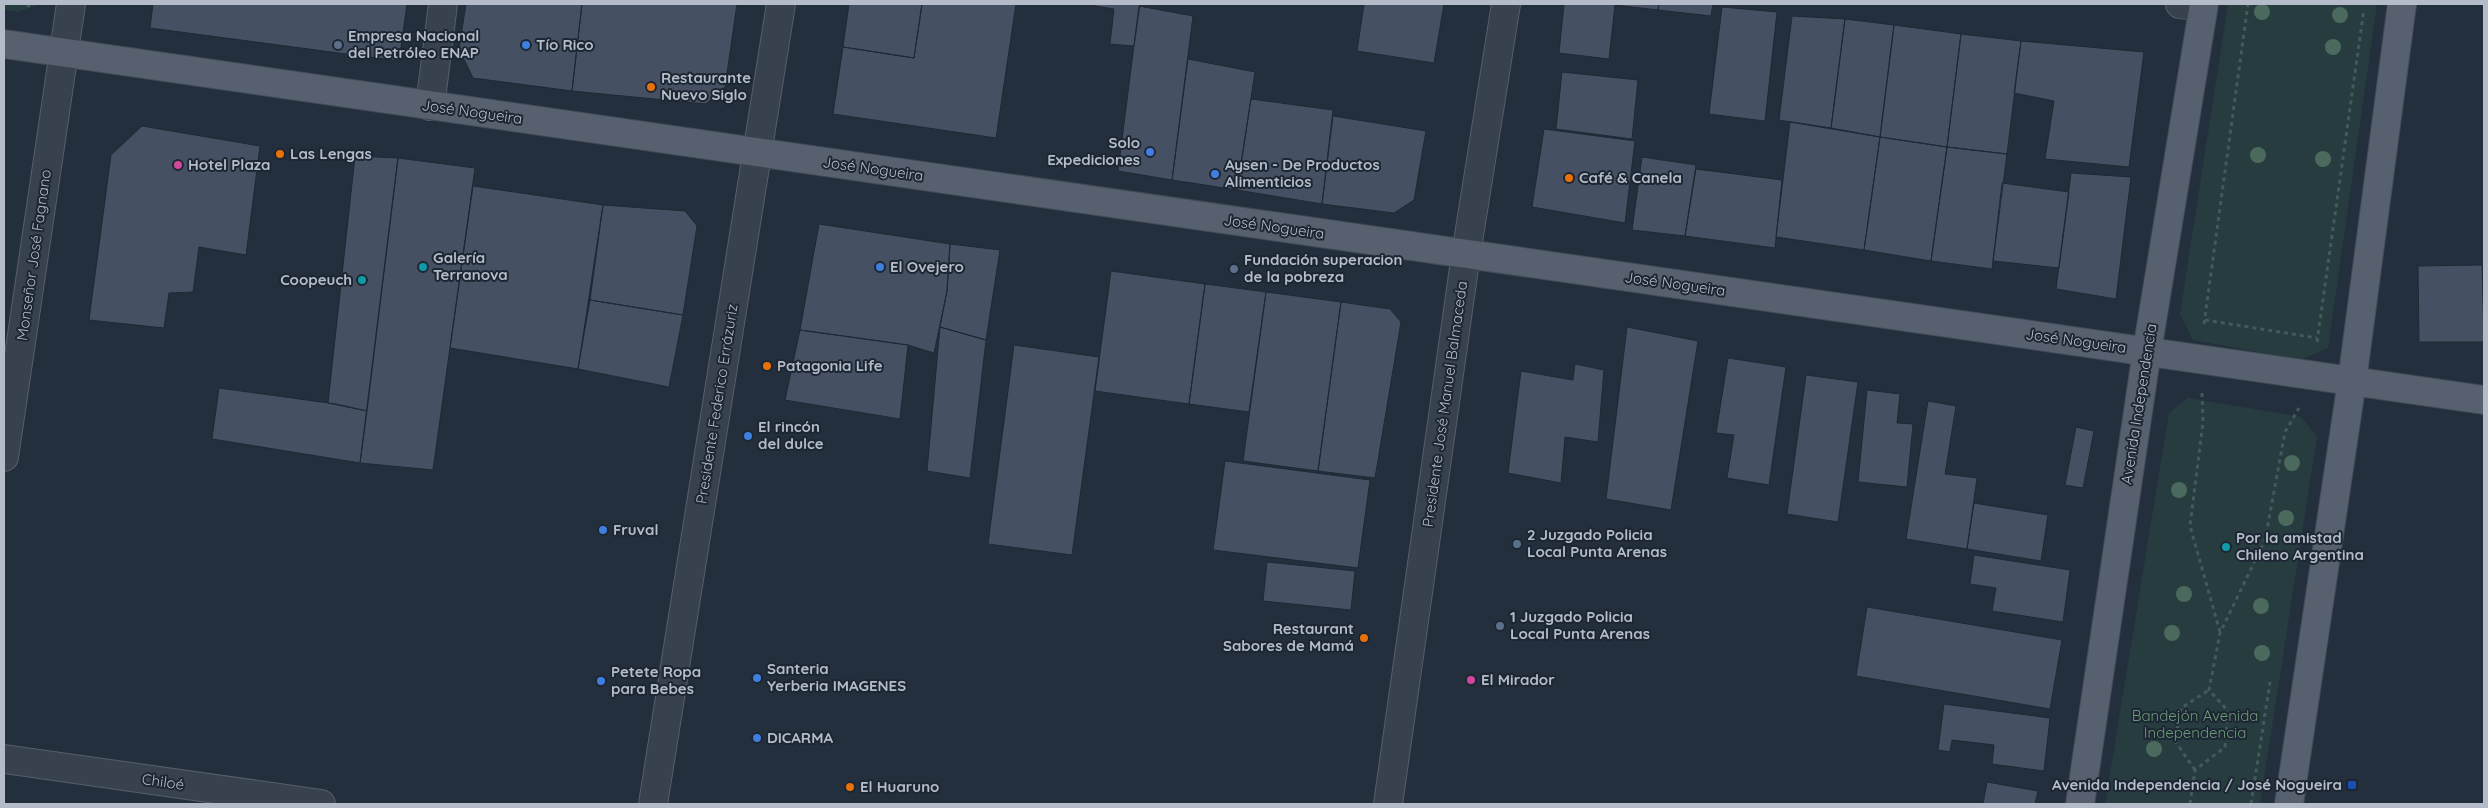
<svg xmlns="http://www.w3.org/2000/svg" width="2488" height="808" font-family="Quicksand,sans-serif">
<style>
.green{fill:#263c3f}
.building{fill:#455162;stroke:#1f2835}
.lines{fill:none;stroke-linecap:round;stroke-linejoin:round}
.minor-casing{stroke:#565f6c;stroke-width:30}
.major-casing{stroke:#414a57;stroke-width:30}
.path{stroke:#44595c;stroke-width:3;stroke-dasharray:4 4;stroke-linecap:butt}
.minor{stroke:#38414e;stroke-width:28}
.major{stroke:#56606e;stroke-width:28}
.tree{fill:#4b6a5d}
.service-dot{fill:#5c6f8a;stroke:#1d2633;stroke-width:2}
.shop-dot{fill:#3f7fe0;stroke:#1d2633;stroke-width:2}
.food-dot{fill:#e8710a;stroke:#1d2633;stroke-width:2}
.hotel-dot{fill:#d1479c;stroke:#1d2633;stroke-width:2}
.culture-dot{fill:#0f9aa8;stroke:#1d2633;stroke-width:2}
.transit-dot{fill:#1a4fb4;stroke:#1d2633;stroke-width:2}
.labels{text-anchor:middle;stroke-width:4;stroke-linejoin:round;paint-order:stroke}
.poi-label{font-size:15px;font-weight:bold;fill:#b4bcc9;stroke:#1d2633;text-anchor:start}
.street-label{font-size:15px;fill:#b4bcc9;stroke:#1d2633}
.park-label{font-size:15px;fill:#6b9a76;stroke:#1d2633}
</style>
<rect width="100%" height="100%" fill="#242f3e"/>
<path class="green" d="M 4,4 L 40,4 L 18,12 L 4,10 Z
M 2228,4 L 2377,4 L 2328,348 L 2300,360 L 2193,340 L 2180,314 Z
M 2188,398 L 2301,417 L 2317,437 L 2260,804 L 2105,804 L 2169,413 Z"/>
<path class="building" d="M 153,4 L 407,4 L 399,61 L 150,28 Z
M 466,4 L 582,4 L 572,91 L 473,78 L 459,49 Z
M 582,4 L 737,4 L 725,87 L 706,104 L 572,91 Z
M 849,4 L 922,4 L 914,58 L 843,47 Z
M 922,4 L 1016,4 L 996,138 L 833,114 L 843,47 L 914,58 Z
M 1095,4 L 1140,4 L 1134,46 L 1110,44 L 1114,9 L 1095,6 Z
M 1364,4 L 1444,4 L 1434,63 L 1357,51 Z
M 1564,4 L 1659,4 L 1658,10 L 1615,5 L 1609,59 L 1559,53 Z
M 1659,4 L 1713,4 L 1711,16 L 1658,10 Z
M 1139,6 L 1193,16 L 1172,180 L 1118,171 Z
M 1722,7 L 1777,12 L 1765,121 L 1709,114 Z
M 1792,16 L 1845,19 L 1831,128 L 1779,120 Z
M 1845,19 L 1894,25 L 1880,137 L 1831,128 Z
M 1894,25 L 1961,34 L 1947,147 L 1880,137 Z
M 1961,34 L 2021,41 L 2007,154 L 1947,147 Z
M 2021,41 L 2144,52 L 2129,167 L 2045,159 L 2054,101 L 2014,93 Z
M 1188,59 L 1255,72 L 1237,190 L 1172,180 Z
M 1562,72 L 1638,80 L 1632,139 L 1556,129 Z
M 1251,99 L 1333,110 L 1322,204 L 1237,190 Z
M 1333,116 L 1426,131 L 1414,200 L 1394,213 L 1322,204 Z
M 1790,122 L 1880,137 L 1864,250 L 1776,237 Z
M 142,126 L 260,146 L 246,255 L 199,247 L 193,292 L 169,293 L 164,328 L 89,320 L 111,155 Z
M 1544,129 L 1635,141 L 1625,223 L 1532,207 Z
M 1880,137 L 1947,147 L 1931,261 L 1864,250 Z
M 1947,147 L 2007,154 L 1992,269 L 1931,261 Z
M 355,156 L 398,158 L 367,411 L 328,403 Z
M 1642,157 L 1696,165 L 1685,236 L 1632,230 Z
M 398,158 L 475,168 L 433,470 L 360,463 Z
M 1696,169 L 1782,180 L 1775,248 L 1685,236 Z
M 2071,173 L 2131,177 L 2116,299 L 2056,289 Z
M 2002,183 L 2069,192 L 2059,268 L 1993,261 Z
M 473,186 L 603,205 L 578,369 L 450,348 Z
M 603,205 L 685,211 L 697,226 L 683,315 L 590,300 Z
M 819,224 L 950,244 L 947,291 L 934,353 L 908,345 L 800,330 Z
M 950,244 L 1000,250 L 986,340 L 940,327 L 947,291 Z
M 2482,265 L 2484,342 L 2419,342 L 2418,266 Z
M 1111,271 L 1205,284 L 1189,404 L 1095,391 Z
M 1205,284 L 1266,292 L 1249,412 L 1189,404 Z
M 1266,292 L 1341,302 L 1318,471 L 1243,461 Z
M 590,300 L 683,315 L 669,387 L 578,369 Z
M 1341,302 L 1390,309 L 1401,322 L 1375,478 L 1318,471 Z
M 940,327 L 986,340 L 970,478 L 927,471 Z
M 1627,327 L 1698,341 L 1671,510 L 1606,499 Z
M 800,330 L 908,345 L 900,419 L 785,400 Z
M 1014,345 L 1099,357 L 1072,555 L 988,544 Z
M 1728,358 L 1786,367 L 1769,485 L 1727,478 L 1734,435 L 1716,433 Z
M 1575,364 L 1604,370 L 1598,442 L 1565,437 L 1561,483 L 1508,473 L 1521,371 L 1573,380 Z
M 1806,375 L 1858,382 L 1838,522 L 1787,514 Z
M 219,388 L 336,404 L 367,411 L 360,463 L 212,439 Z
M 1867,390 L 1900,394 L 1897,423 L 1913,424 L 1907,487 L 1858,482 Z
M 1928,401 L 1956,406 L 1945,474 L 1977,478 L 1967,549 L 1906,539 Z
M 2076,427 L 2094,431 L 2083,488 L 2065,485 Z
M 1225,461 L 1370,480 L 1358,568 L 1213,550 Z
M 1974,503 L 2048,515 L 2041,561 L 1967,549 Z
M 1974,555 L 2070,570 L 2063,622 L 1992,611 L 1996,588 L 1970,584 Z
M 1267,562 L 1355,571 L 1351,610 L 1263,601 Z
M 1867,607 L 2062,640 L 2050,709 L 1856,676 Z
M 1944,704 L 2050,718 L 2044,771 L 1992,764 L 1994,745 L 1952,740 L 1950,752 L 1938,750 Z
M 1987,782 L 2038,791 L 2035,804 L 1983,804 Z"/>
<g class="lines">
<g class="minor-casing">
<path id="minor" d="M 2180,4 L 2203,7
M 430,106 L 443,4
M 4,457 L 71,4
M 4,759 L 321,804
M 653,804 L 781,4
M 1388,804 L 1466,254 L 1506,4"/>
</g>
<g class="major-casing">
<path id="major" d="M 4,44 L 2484,400
M 2080,804 L 2147,351 L 2204,4
M 2289,804 L 2352,381 L 2402,4"/>
</g>
<path class="path" d="M 27,4 L 32,10
M 2205,320 L 2317,338
M 2204,324 L 2248,4
M 2317,342 L 2364,9
M 2202,393 L 2203,422 L 2190,526 L 2220,632
M 2195,770 L 2175,741 L 2181,708 L 2209,690
M 2190,804 L 2195,770 L 2225,747 L 2228,711 L 2209,690 L 2220,633 L 2265,540 L 2285,432 L 2299,408
M 2251,804 L 2270,682"/>
<use href="#minor" class="minor"/>
<use href="#major" class="major"/>
</g>
<g class="tree">
<circle cx="2262" cy="12" r="8"/>
<circle cx="2340" cy="15" r="8"/>
<circle cx="2333" cy="47" r="8"/>
<circle cx="2258" cy="155" r="8"/>
<circle cx="2323" cy="159" r="8"/>
<circle cx="2292" cy="463" r="8"/>
<circle cx="2179" cy="490" r="8"/>
<circle cx="2286" cy="518" r="8"/>
<circle cx="2184" cy="594" r="8"/>
<circle cx="2261" cy="606" r="8"/>
<circle cx="2172" cy="633" r="8"/>
<circle cx="2262" cy="653" r="8"/>
<circle cx="2154" cy="749" r="8"/>
</g>
<g class="service-dot">
<circle cx="338" cy="45" r="5"/>
<circle cx="1234" cy="269" r="5"/>
<circle cx="1517" cy="544" r="5"/>
<circle cx="1500" cy="626" r="5"/>
</g>
<g class="shop-dot">
<circle cx="526" cy="45" r="5"/>
<circle cx="1150" cy="152" r="5"/>
<circle cx="1215" cy="174" r="5"/>
<circle cx="880" cy="267" r="5"/>
<circle cx="748" cy="436" r="5"/>
<circle cx="603" cy="530" r="5"/>
<circle cx="757" cy="678" r="5"/>
<circle cx="601" cy="681" r="5"/>
<circle cx="757" cy="738" r="5"/>
</g>
<g class="food-dot">
<circle cx="651" cy="87" r="5"/>
<circle cx="280" cy="154" r="5"/>
<circle cx="1569" cy="178" r="5"/>
<circle cx="767" cy="366" r="5"/>
<circle cx="1364" cy="638" r="5"/>
<circle cx="850" cy="787" r="5"/>
</g>
<g class="hotel-dot">
<circle cx="178" cy="165" r="5"/>
<circle cx="1471" cy="680" r="5"/>
</g>
<g class="culture-dot">
<circle cx="423" cy="267" r="5"/>
<circle cx="362" cy="280" r="5"/>
<circle cx="2226" cy="547" r="5"/>
</g>
<rect class="transit-dot" x="2347" y="780" width="10" height="10" rx="2.5"/>
<g class="labels">
<g class="poi-label">
<text x="348" y="41">Empresa Nacional<tspan x="348" dy="17">del Petróleo ENAP</tspan></text>
<text x="536" y="50">Tío Rico</text>
<text x="661" y="83">Restaurante<tspan x="661" dy="17">Nuevo Siglo</tspan></text>
<text x="1140" y="148" text-anchor="end">Solo<tspan x="1140" dy="17">Expediciones</tspan></text>
<text x="290" y="159">Las Lengas</text>
<text x="188" y="170">Hotel Plaza</text>
<text x="1225" y="170">Aysen - De Productos<tspan x="1225" dy="17">Alimenticios</tspan></text>
<text x="1579" y="183">Café &amp; Canela</text>
<text x="433" y="263">Galería<tspan x="433" dy="17">Terranova</tspan></text>
<text x="1244" y="265">Fundación superacion<tspan x="1244" dy="17">de la pobreza</tspan></text>
<text x="890" y="272">El Ovejero</text>
<text x="352" y="285" text-anchor="end">Coopeuch</text>
<text x="777" y="371">Patagonia Life</text>
<text x="758" y="432">El rincón<tspan x="758" dy="17">del dulce</tspan></text>
<text x="613" y="535">Fruval</text>
<text x="1527" y="540">2 Juzgado Policia<tspan x="1527" dy="17">Local Punta Arenas</tspan></text>
<text x="2236" y="543">Por la amistad<tspan x="2236" dy="17">Chileno Argentina</tspan></text>
<text x="1510" y="622">1 Juzgado Policia<tspan x="1510" dy="17">Local Punta Arenas</tspan></text>
<text x="1354" y="634" text-anchor="end">Restaurant<tspan x="1354" dy="17">Sabores de Mamá</tspan></text>
<text x="767" y="674">Santeria<tspan x="767" dy="17">Yerberia IMAGENES</tspan></text>
<text x="611" y="677">Petete Ropa<tspan x="611" dy="17">para Bebes</tspan></text>
<text x="1481" y="685">El Mirador</text>
<text x="767" y="743">DICARMA</text>
<text x="2342" y="790" text-anchor="end">Avenida Independencia / José Nogueira</text>
<text x="860" y="792">El Huaruno</text>
</g>
<g class="street-label">
<text transform="translate(472 112) rotate(8)" y="5">José Nogueira</text>
<text transform="translate(873 169) rotate(8)" y="5">José Nogueira</text>
<text transform="translate(1274 227) rotate(8)" y="5">José Nogueira</text>
<text transform="translate(34 255) rotate(-82)" y="5">Monseñor José Fagnano</text>
<text transform="translate(1675 284) rotate(8)" y="5">José Nogueira</text>
<text transform="translate(2076 341) rotate(8)" y="5">José Nogueira</text>
<text transform="translate(717 404) rotate(-81)" y="5">Presidente Federico Errázuriz</text>
<text transform="translate(1445 404) rotate(-82)" y="5">Presidente José Manuel Balmaceda</text>
<text transform="translate(2139 404) rotate(-81)" y="5">Avenida Independencia</text>
<text transform="translate(163 782) rotate(8)" y="5">Chiloé</text>
</g>
<g class="park-label">
<text x="2195" y="721">Bandejón Avenida<tspan x="2195" dy="17">Independencia</tspan></text>
</g>
</g>
<rect width="2488" height="808" fill="none" stroke="#b4bcc9" stroke-width="10"/>
</svg>
